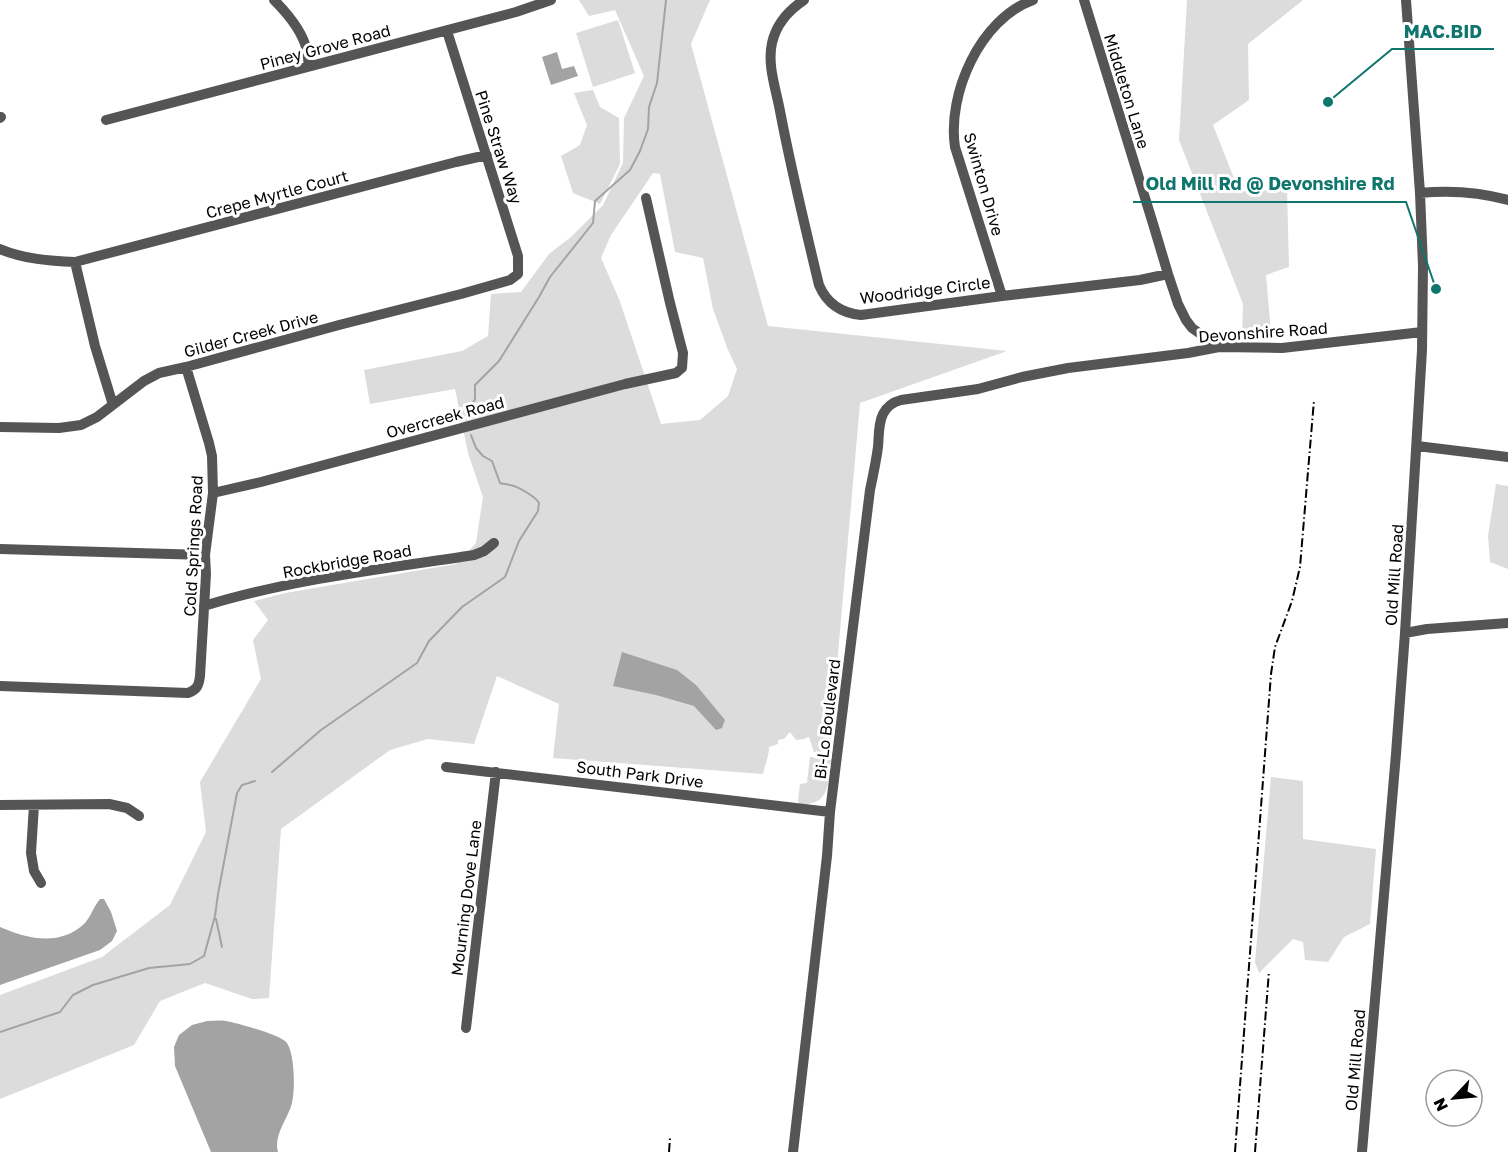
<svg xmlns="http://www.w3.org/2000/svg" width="1508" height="1152" font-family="'Golos Text',sans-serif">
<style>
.green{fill:#dcdcdc;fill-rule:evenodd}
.water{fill:#a3a3a3}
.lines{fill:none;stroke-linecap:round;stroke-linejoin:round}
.stream{stroke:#a3a3a3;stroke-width:2}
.street{stroke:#555;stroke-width:10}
.rail{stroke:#000;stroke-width:2;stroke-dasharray:9 3 1.5 3;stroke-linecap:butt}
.labels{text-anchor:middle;stroke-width:6;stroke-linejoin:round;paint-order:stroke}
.street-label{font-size:16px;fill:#000;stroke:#fff}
.leader{fill:none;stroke:#0f766e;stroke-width:2}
.callout-dot{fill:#0f766e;stroke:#fff;stroke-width:2}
.callout-label{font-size:18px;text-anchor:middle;font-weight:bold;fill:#0f766e;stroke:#fff;stroke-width:6;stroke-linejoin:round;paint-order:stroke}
</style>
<rect width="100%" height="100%" fill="#fff"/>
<path class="green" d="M 579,0 L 710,0 L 691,44 L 768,326 L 1007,351 L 860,403 L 830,745 L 828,749 L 818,753 L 814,752 L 809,737 L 804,739 L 796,740 L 790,732 L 784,739 L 778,740 L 778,744 L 769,747 C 769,757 765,764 763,774 L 553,758 L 559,704 L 497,676 L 474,744 L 428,739 L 390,750 L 281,829 L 269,998 L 252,999 L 205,983 L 160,1001 L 134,1045 L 0,1099 L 0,995 L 102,957 L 170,905 L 206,832 L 200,782 L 261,679 L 253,640 L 268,620 L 254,601 L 285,593 L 456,564 L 476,543 L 483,497 L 468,453 L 455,389 L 370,404 L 364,370 L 462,351 L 488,336 L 491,294 L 521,292 L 549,254 L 571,237 L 603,205 L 623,163 L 624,118 L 644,76 L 615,10 L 589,16 ZM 653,173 L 660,174 L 675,252 L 703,258 L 713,309 L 728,350 L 737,369 L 728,396 L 700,420 L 661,424 L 619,299 L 601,258 L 611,235 Z
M 1187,0 L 1303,0 L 1248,44 L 1249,100 L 1213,125 L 1239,191 L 1287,190 L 1289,267 L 1266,275 L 1271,333 L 1242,337 L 1243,304 L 1179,140 Z
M 618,20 L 635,73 L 593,87 L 576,33 Z
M 593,90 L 600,107 L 619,118 L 620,164 L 600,204 L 573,193 L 561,156 L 580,145 L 587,125 L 574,93 Z
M 1496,484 L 1508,486 L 1508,569 L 1490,562 L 1488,536 Z
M 810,757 L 831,759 C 828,784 830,806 799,804 L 798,801 L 800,784 L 807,783 Z
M 1271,777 L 1303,781 L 1303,839 L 1376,849 L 1370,924 L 1344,937 L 1328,962 L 1305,960 L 1303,942 L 1293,939 L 1259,973 L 1255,962 Z"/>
<path class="water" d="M 557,52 L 562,69 L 574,66 L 578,76 L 551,85 L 542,57 Z
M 622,652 L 677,670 L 696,685 L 725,720 L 722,728 L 716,730 L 694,706 L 656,695 L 613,686 Z
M 100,899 L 104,899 L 111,912 L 117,931 L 112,941 L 100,950 L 0,985 L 0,927 C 28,939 60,947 85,923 C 91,916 94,906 100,899 Z
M 207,1021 C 213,1021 220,1020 226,1021 C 237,1023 282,1035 287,1043 C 295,1055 295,1090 292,1103 C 288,1119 273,1135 278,1152 L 211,1152 L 175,1066 L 174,1047 L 179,1035 L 192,1025 Z"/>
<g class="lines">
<path class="stream" d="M 466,415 L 475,399 L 475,385 L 499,361 L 539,297 L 550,277 L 593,223 L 595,201 L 630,170 L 640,151 L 648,129 L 649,107 L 657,83 L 666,0
M 272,772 L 321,730 L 417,663 L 429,641 L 462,607 L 505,577 L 519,541 L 538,511 L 539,503 C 535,496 517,486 510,485 C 506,484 503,484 500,483 L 492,461 L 483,456 L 476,448 L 471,435
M 216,919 L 222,947
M 0,1032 L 60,1012 L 73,995 L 93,985 L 149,968 L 190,964 L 204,956 L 215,916 L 218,894 L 237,793 L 242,785 L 255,781"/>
<path class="street" d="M 274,0 C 287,13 303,32 307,51 C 308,55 308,61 309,66
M 804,0 C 789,10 776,25 772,43 C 767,65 776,89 780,111 C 791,169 805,227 819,285 C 827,304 841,313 861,315 L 1002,296 L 1140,280 L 1168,274
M 1084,0 L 1154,227 L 1168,274 L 1178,304 L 1186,320 L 1192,328 L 1219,347
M 0,118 L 1,117
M 106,120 L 516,12 L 551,0
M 1420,193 C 1450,190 1479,192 1508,200
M 0,249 C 24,259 50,261 75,262 L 456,162 L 487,155
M 75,262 L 95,346 L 113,405
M 1002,296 L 955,147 C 947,94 980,19 1033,0
M 0,427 L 59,428 L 81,425 L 97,417 L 144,381 L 159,373 L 186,367 L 339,325 L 461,294 L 510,280 L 518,274 L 518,256 L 447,31
M 1417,446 L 1508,457
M 213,493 L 261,482 L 625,384 L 676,373 L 682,368 L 683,353 L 670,303 L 646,198
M 0,549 L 205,555
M 204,606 C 291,579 384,569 474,555 L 484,551 L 494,543
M 1405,633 L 1427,629 L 1508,623
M 0,686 L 188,693 C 197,690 199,685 200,676 L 206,574 L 205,555 L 213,493 L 212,456 L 209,443 L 186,367
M 446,767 L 830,812
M 0,805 L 109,804 L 127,808 L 139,816
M 34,805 L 31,853 L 34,871 L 41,883
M 466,1028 L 496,772
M 793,1152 L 827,856 L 830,812 L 870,490 C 873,476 876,462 878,447 C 879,437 878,424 883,414 C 887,406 893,402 901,400 L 978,389 L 1022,377 L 1068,368 L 1188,353 L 1219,347 L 1282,348 L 1422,332
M 1362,1152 L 1396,754 L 1405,633 L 1422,350 L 1423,266 L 1420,193 L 1406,0"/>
<path class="rail" d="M 669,1152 L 670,1138
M 1235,1152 L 1271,674 L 1275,647 L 1292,601 L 1300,567 L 1314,400
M 1255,1152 L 1269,971"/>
</g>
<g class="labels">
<g class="street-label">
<text transform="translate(325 47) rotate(-15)" y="6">Piney Grove Road</text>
<text transform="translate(1127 91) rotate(73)" y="6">Middleton Lane</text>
<text transform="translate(499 147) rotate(72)" y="6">Pine Straw Way</text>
<text transform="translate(984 184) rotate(74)" y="6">Swinton Drive</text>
<text transform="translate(277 194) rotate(-15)" y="6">Crepe Myrtle Court</text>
<text transform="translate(925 290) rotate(-7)" y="6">Woodridge Circle</text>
<text transform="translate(1263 332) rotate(-4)" y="6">Devonshire Road</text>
<text transform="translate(251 334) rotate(-15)" y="6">Gilder Creek Drive</text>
<text transform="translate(445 417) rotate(-15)" y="6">Overcreek Road</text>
<text transform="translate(193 546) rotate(-87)" y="6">Cold Springs Road</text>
<text transform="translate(347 561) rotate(-10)" y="6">Rockbridge Road</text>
<text transform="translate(1394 575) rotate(-86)" y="6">Old Mill Road</text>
<text transform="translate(827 719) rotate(-83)" y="6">Bi-Lo Boulevard</text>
<text transform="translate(640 774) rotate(7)" y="6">South Park Drive</text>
<text transform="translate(466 898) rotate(-83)" y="6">Mourning Dove Lane</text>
<text transform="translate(1355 1060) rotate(-85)" y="6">Old Mill Road</text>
</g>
</g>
<path class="leader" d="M1328 102L1392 49H1494M1436 289L1406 202H1133"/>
<g class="callout-dot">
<circle cx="1328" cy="102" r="6"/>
<circle cx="1436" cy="289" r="6"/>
</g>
<g class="callout-label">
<text x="1443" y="38">MAC.BID</text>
<text x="1270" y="190">Old Mill Rd @ Devonshire Rd</text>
</g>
<g transform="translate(1454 1098) rotate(244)"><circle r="28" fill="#ffffff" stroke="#999999" stroke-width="1.5"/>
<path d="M0-4.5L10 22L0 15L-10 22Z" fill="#000000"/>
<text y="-9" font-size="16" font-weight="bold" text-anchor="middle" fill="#000000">N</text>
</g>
</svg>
